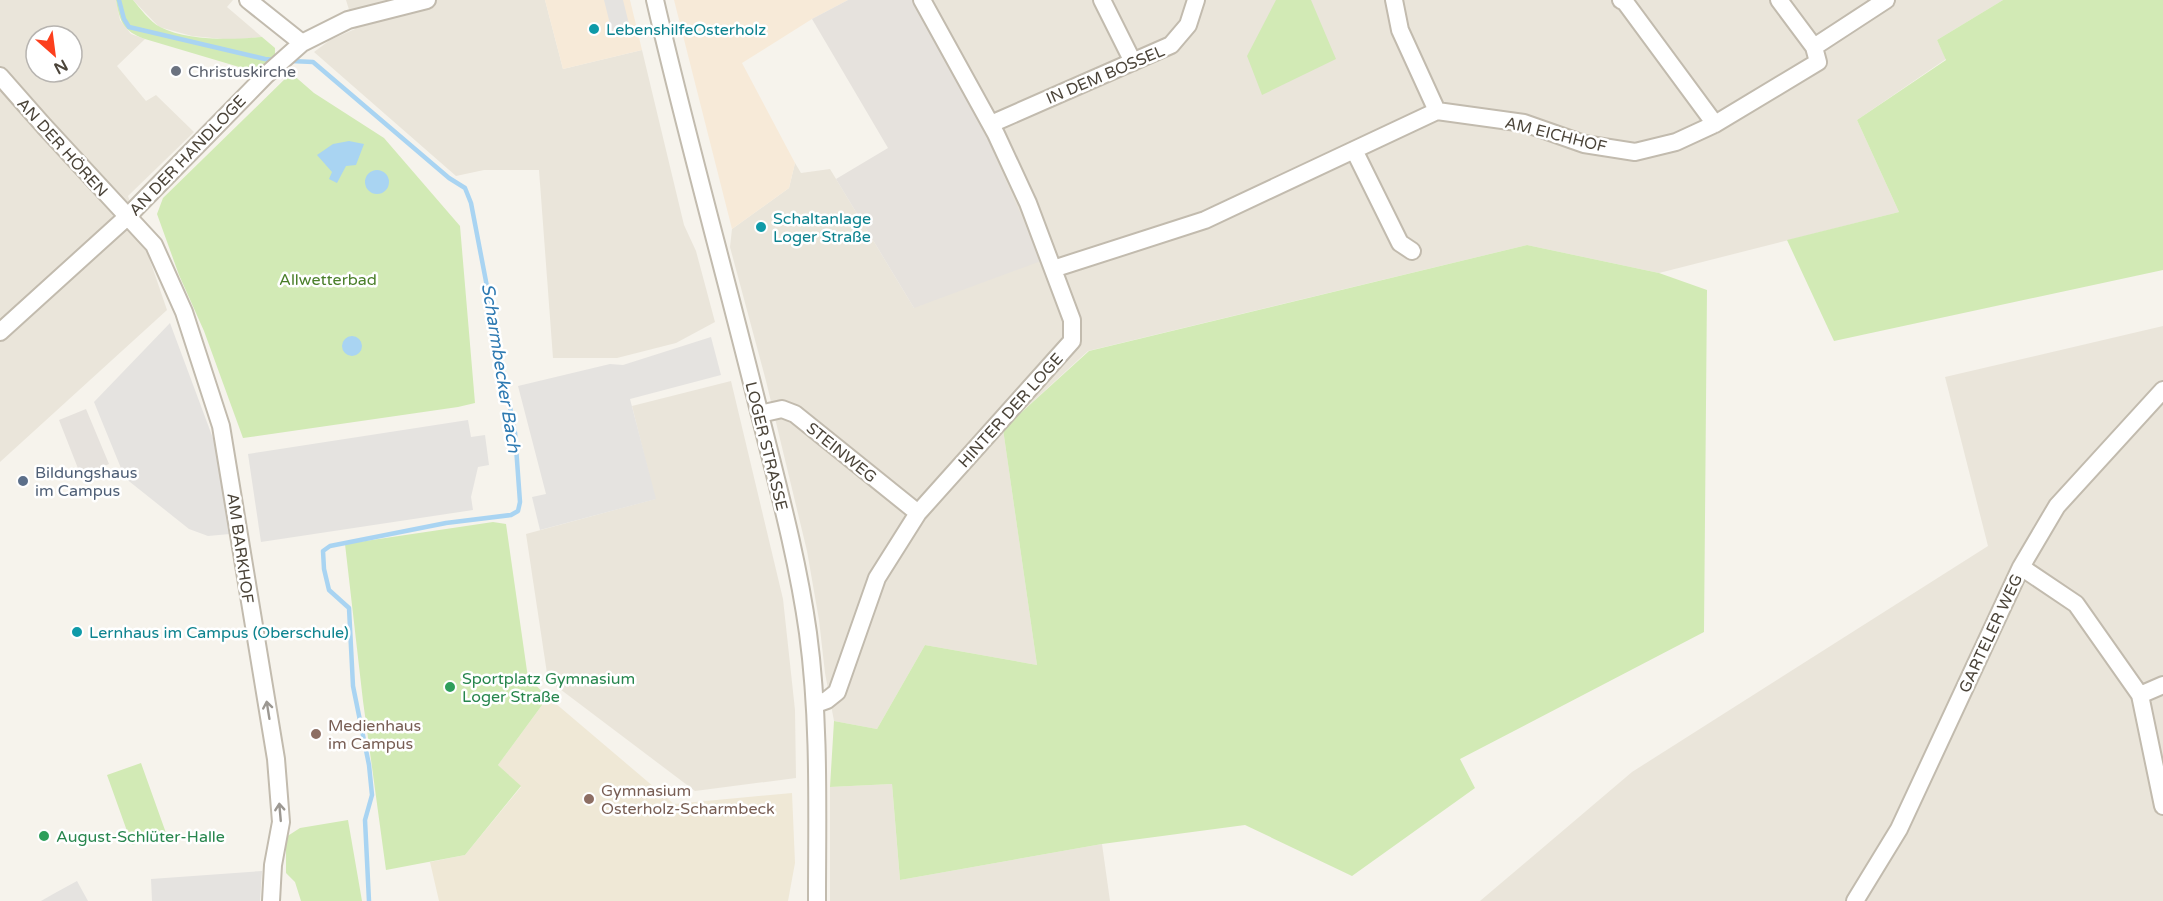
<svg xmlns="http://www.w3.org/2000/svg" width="2163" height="901" font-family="'Varela Round',sans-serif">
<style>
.residential{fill:#eae5da;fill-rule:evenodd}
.commercial{fill:#f7ead8}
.industrial{fill:#e6e2dd}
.education{fill:#efe8d6}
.green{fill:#d2eab5}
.parking{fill:#e5e3e0}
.water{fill:#a9d4f2}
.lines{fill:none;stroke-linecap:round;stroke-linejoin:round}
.stream{stroke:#a9d4f2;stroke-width:4.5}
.minor-casing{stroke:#c2bbae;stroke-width:20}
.minor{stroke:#fff;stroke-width:16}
.oneway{stroke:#9c9892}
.culture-dot{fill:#0f9aa8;stroke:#fff;stroke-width:2}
.worship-dot{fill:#6b7280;stroke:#fff;stroke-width:2}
.service-dot{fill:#5c6f8a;stroke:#fff;stroke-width:2}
.leisure-dot{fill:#2e9e5b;stroke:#fff;stroke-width:2}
.education-dot{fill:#8d6e63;stroke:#fff;stroke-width:2}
.labels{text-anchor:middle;stroke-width:5;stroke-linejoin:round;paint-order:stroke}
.culture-label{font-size:16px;fill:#0d838f;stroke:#fff;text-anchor:start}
.worship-label{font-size:16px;fill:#5b616d;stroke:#fff;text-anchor:start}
.street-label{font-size:16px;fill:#4b4439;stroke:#fff}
.park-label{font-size:16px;fill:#4a7f2a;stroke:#fff}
.service-label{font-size:16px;fill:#4e5e75;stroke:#fff;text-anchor:start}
.leisure-label{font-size:16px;fill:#27864d;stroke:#fff;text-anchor:start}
.education-label{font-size:16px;fill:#785e54;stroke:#fff;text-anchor:start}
.water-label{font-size:18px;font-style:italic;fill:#2e7ab2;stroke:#fff}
</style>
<rect width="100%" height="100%" fill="#f6f3ec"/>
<path class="residential" d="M 0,0 L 116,0 L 120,20 L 131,34 L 145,39 L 117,66 L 146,101 L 156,95 L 194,132 L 128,196 L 167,310 L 0,462 ZM 36,36 L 72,36 L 72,72 L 36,72 Z
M 133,0 L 233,0 L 227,7 L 262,37 L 233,40 L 192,36 L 159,27 Z
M 346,0 L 545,0 L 563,69 L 642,50 L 684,225 L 696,251 L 715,322 L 676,343 L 617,358 L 553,358 L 539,170 L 484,170 L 456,176 L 314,52 L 330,40 L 355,29 Z
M 913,0 L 2003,0 L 1937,40 L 1946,59 L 1857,120 L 1899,212 L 1659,273 L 1527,245 L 1088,351 L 1003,429 L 1037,665 L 925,645 L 877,729 L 834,721 L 825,673 L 819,620 L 807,551 L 766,381 L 730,247 L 732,229 L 789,188 L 795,163 L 801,173 L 830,169 L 914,308 L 984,130 Z
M 2163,326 L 2163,901 L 1480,901 L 1632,772 L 1988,546 L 1945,377 Z
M 731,381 L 783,599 L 795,710 L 796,778 L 695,791 L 548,680 L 526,534 L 655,499 L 632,406 Z
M 892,784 L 900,880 L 1102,844 L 1110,901 L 830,901 L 830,787 Z"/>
<path class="commercial" d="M 545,0 L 630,0 L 642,50 L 563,69 Z
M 674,0 L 848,0 L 812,19 L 742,63 L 795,163 L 789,188 L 732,229 Z"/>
<path class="industrial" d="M 848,0 L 913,0 L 984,130 L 1041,261 L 914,308 L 836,179 L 888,148 L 812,19 Z
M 86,409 L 109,464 L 81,476 L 59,420 Z"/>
<path class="education" d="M 548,697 L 674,804 L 792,793 L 795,863 L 788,901 L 439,901 L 430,862 L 465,855 L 521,787 L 498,765 Z"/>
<path class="green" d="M 116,0 L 133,0 C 140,8 150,22 160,27 C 187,41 232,40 262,37 L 275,48 L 275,55 L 256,72 L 145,39 C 123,31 120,22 116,0 Z
M 1276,0 L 1311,0 L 1336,59 L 1262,95 L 1247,56 Z
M 2003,0 L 2163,0 L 2163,270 L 1834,341 L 1787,240 L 1899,212 L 1857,120 L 1946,60 L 1937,40 Z
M 291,73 L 314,93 L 384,138 L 460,226 L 475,403 L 458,407 L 243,438 L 204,331 L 179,275 L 157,214 L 163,198 Z
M 1527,245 L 1659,273 L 1707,290 L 1704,632 L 1460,759 L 1475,788 L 1352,876 L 1245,825 L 1102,844 L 900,880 L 892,784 L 830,787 L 834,721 L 877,729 L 925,645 L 1037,665 L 1003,429 L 1089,351 Z
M 493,522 L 506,524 L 528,678 L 548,697 L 498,765 L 521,786 L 465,855 L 386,870 L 363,701 L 345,544 Z
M 141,763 L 166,833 L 132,845 L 107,775 Z
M 348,820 L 362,901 L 301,901 L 295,882 L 286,873 L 286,837 L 300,828 Z"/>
<path class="parking" d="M 604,0 L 623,0 L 631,32 L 613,36 Z
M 170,323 L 214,441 L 228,499 L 230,534 L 208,536 L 189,529 L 125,478 L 94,402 Z
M 711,337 L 721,375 L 630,399 L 656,499 L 540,530 L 532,497 L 546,494 L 518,386 L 610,364 L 623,365 Z
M 468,420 L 471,437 L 485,435 L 489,465 L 478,467 L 471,497 L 473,510 L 261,542 L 248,454 Z
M 262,871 L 260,901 L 152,901 L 151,879 Z
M 77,881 L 88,901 L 41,901 L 55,893 Z"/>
<path class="water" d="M 349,141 L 364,144 L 356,165 L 346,166 L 337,183 L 329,179 L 332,172 L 317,155 L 333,144 Z
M365 182a12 12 0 1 1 24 0a12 12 0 1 1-24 0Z
M342 346a10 10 0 1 1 20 0a10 10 0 1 1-20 0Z"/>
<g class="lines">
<path class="stream" d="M 119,0 L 124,19 L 129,27 L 265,59 L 276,60
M 291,61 L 313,62 L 449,178 L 465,188 L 471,203 L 515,433 L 520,502 L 518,511 L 511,515 L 446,523 L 330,546 L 323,551 L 324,569 L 329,590 L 349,608 L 353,686 L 369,765 L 372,795 L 365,820 L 369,901"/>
<g class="minor-casing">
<path id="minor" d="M 248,0 L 302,43
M 655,0 C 686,134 723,266 756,399 C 775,476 797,554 808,633 C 820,722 817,812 817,901
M 1102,0 L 1133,62
M 1394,0 L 1400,30 L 1437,111
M 1621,0 L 1625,2 L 1715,124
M 1814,47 L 1886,0
M 0,76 L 44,126 L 154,245 L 184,312 L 221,426 L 276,759 L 281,822 L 273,865 L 271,901
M 991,124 L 1171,45 L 1188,25 L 1196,0
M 1354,150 L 1400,243 L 1412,251
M 1053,269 L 1205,220 L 1437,111 L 1524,123 L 1584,144 L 1635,152 L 1676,142 L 1715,124 L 1818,62 L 1814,47 L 1779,0
M 0,332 L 127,217 L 266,75 L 302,43 L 348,20 L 427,0
M 760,414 L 782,409 L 795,414 L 918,513
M 2021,567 L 2076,604 L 2140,695 L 2163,806
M 2140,695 L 2163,685
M 816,704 L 827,700 L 837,692 L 877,578 L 918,513 L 1072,341 L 1072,320 L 1028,203 L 996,134 L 922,0
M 1855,901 L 1899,829 L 2021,567 L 2057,506 L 2163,390"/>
</g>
<use href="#minor" class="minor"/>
</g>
<defs><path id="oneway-shaft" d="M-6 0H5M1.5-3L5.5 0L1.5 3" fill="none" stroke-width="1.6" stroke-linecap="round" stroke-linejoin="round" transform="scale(1.5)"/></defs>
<g class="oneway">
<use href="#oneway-shaft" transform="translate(268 710) rotate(-99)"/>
<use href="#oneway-shaft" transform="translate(280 812) rotate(-95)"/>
</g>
<g class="culture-dot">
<circle cx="594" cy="29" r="6"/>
<circle cx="761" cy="227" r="6"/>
<circle cx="77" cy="632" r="6"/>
</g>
<circle class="worship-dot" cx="176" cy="71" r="6"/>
<circle class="service-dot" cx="23" cy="481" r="6"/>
<g class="leisure-dot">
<circle cx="450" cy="687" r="6"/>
<circle cx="44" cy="836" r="6"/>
</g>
<g class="education-dot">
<circle cx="316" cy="734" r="6"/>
<circle cx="589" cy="799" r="6"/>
</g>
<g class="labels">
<g class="culture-label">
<text x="606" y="35">LebenshilfeOsterholz</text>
<text x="773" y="224">Schaltanlage<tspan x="773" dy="18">Loger Straße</tspan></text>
<text x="89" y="638">Lernhaus im Campus (Oberschule)</text>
</g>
<g class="worship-label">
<text x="188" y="77">Christuskirche</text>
</g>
<g class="street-label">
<text transform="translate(1105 74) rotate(-23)" y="6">IN DEM BOSSEL</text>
<text transform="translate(1556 134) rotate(14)" y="6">AM EICHHOF</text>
<text transform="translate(63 147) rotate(48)" y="6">AN DER HÖREN</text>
<text transform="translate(187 155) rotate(-46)" y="6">AN DER HANDLOGE</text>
<text transform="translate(1010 410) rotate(-48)" y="6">HINTER DER LOGE</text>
<text transform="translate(767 446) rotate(76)" y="6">LOGER STRASSE</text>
<text transform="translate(842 452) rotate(39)" y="6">STEINWEG</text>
<text transform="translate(241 548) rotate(82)" y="6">AM BARKHOF</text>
<text transform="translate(1990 633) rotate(-65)" y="6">GARTELER WEG</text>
</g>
<g class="park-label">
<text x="328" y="285">Allwetterbad</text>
</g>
<g class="service-label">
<text x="35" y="478">Bildungshaus<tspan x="35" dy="18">im Campus</tspan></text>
</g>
<g class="leisure-label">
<text x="462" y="684">Sportplatz Gymnasium<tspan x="462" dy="18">Loger Straße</tspan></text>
<text x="56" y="842">August-Schlüter-Halle</text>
</g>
<g class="education-label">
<text x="328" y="731">Medienhaus<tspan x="328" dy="18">im Campus</tspan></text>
<text x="601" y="796">Gymnasium<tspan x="601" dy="18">Osterholz-Scharmbeck</tspan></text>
</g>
<g class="water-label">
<text transform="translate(501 368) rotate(81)" y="6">Scharmbecker Bach</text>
</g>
</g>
<g transform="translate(54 54) rotate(152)"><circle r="28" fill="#ffffff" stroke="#b7b4b0" stroke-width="1.5"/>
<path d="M0-4.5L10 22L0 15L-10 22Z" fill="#fc3f1d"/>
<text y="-9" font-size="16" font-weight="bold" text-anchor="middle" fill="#4b4439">N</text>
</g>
</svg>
